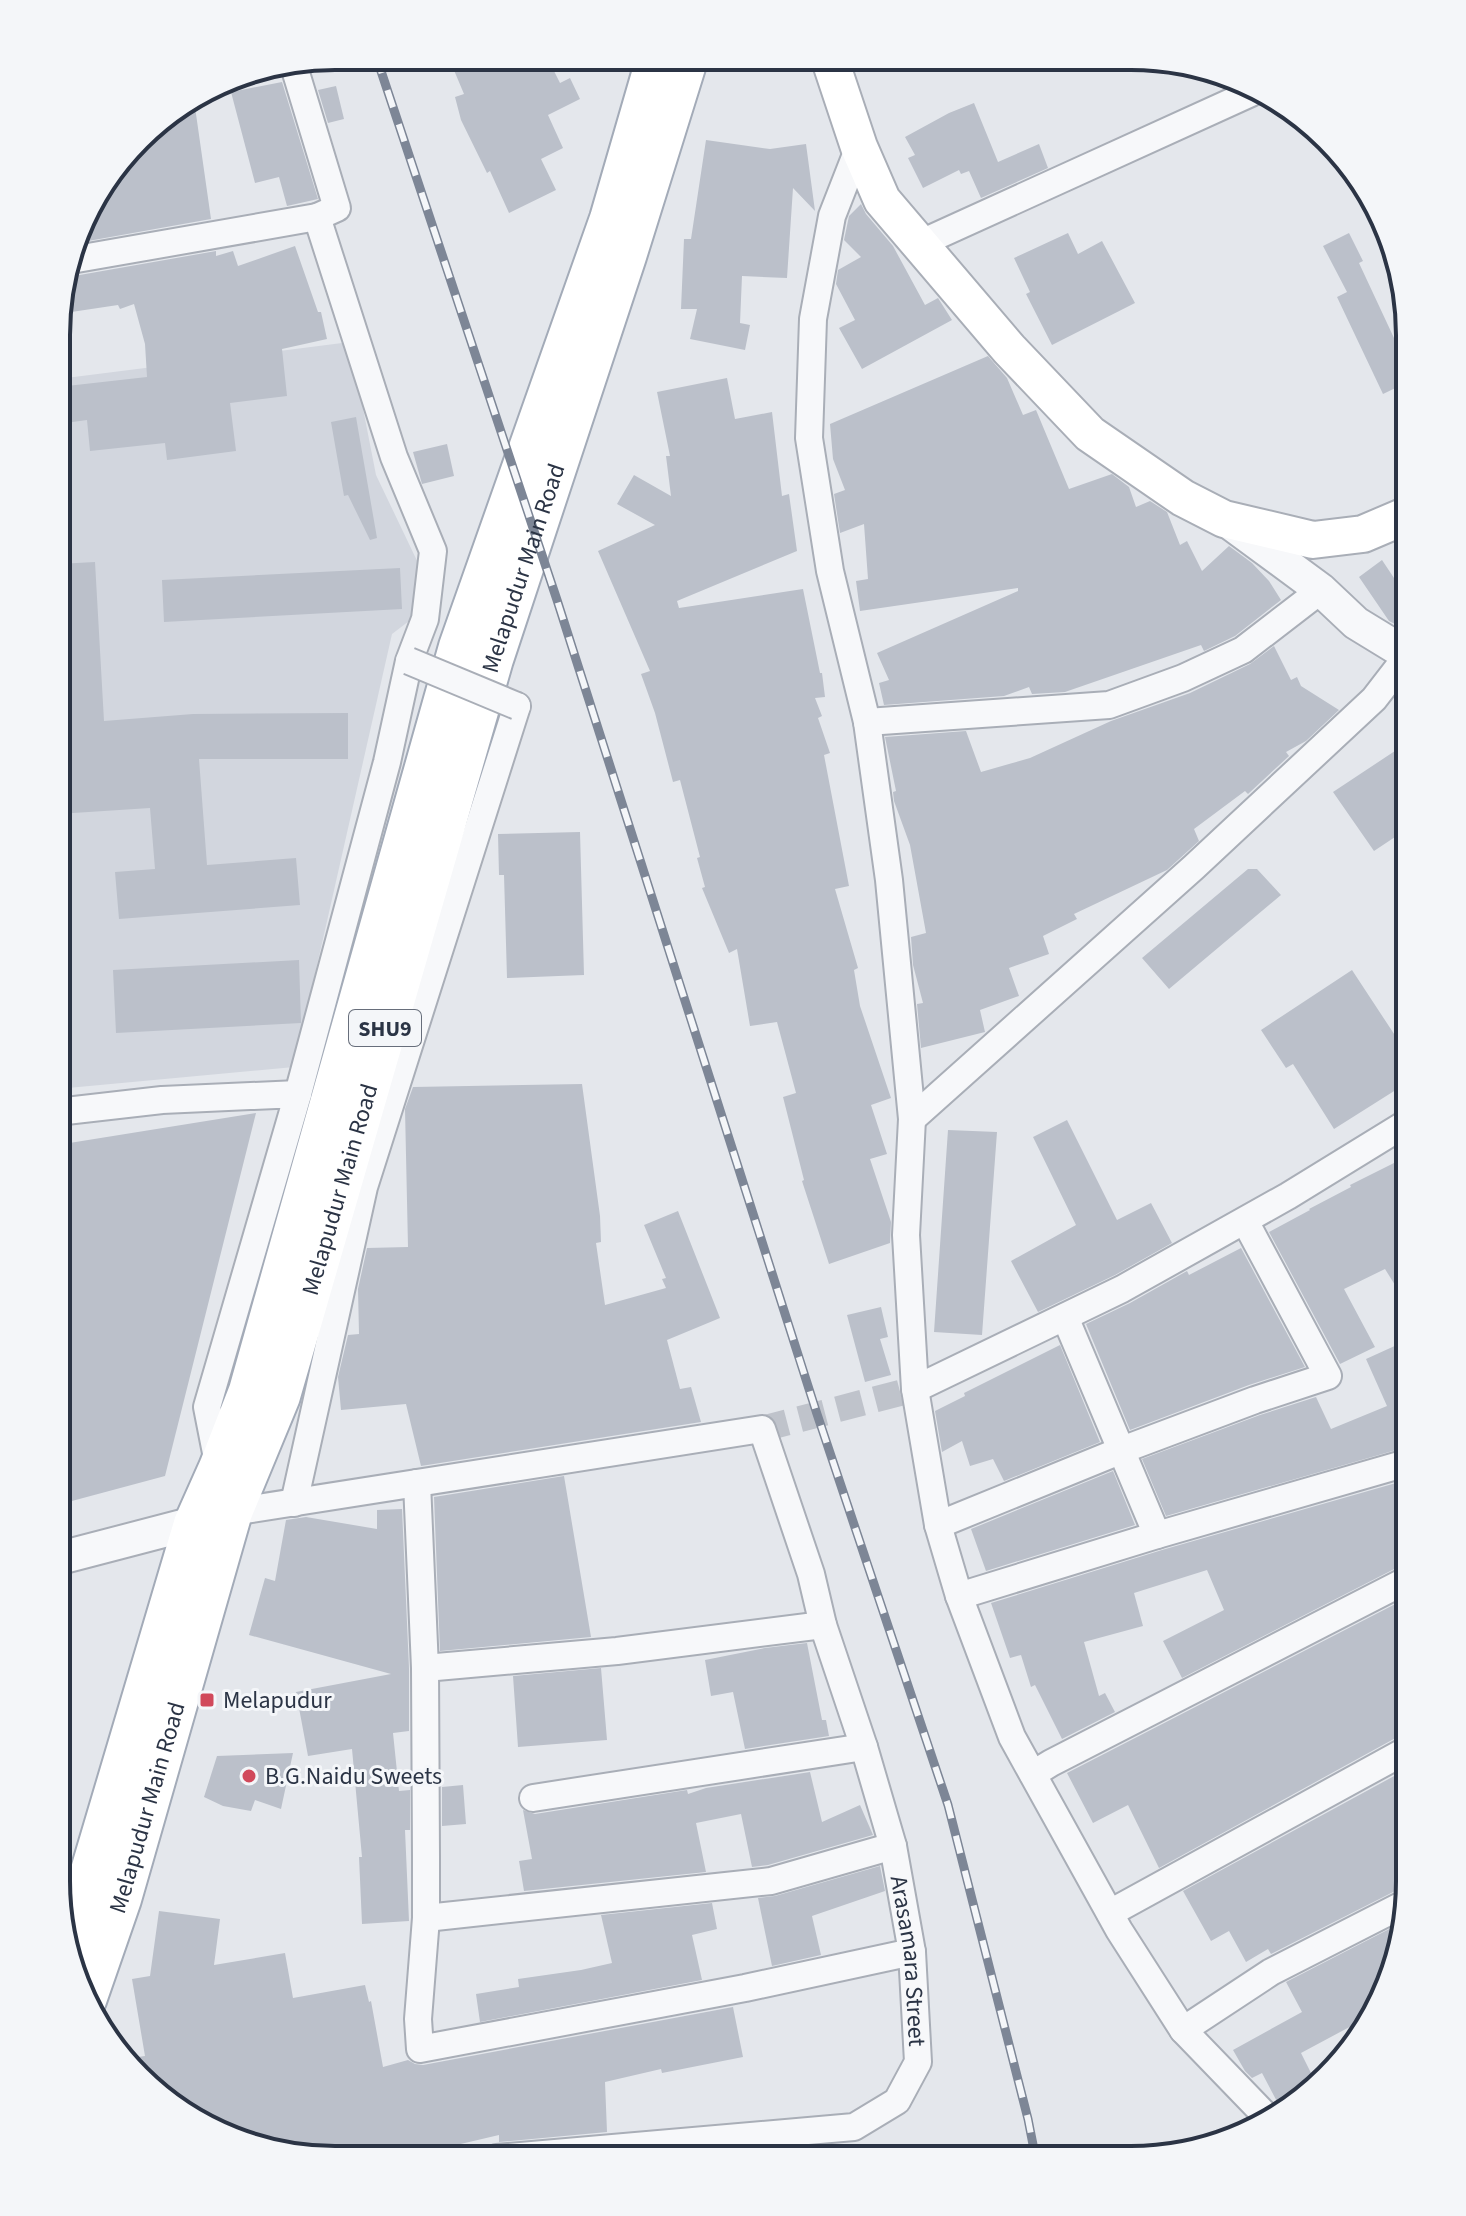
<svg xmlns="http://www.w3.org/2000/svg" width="1466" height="2216" font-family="'Source Sans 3',sans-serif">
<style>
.built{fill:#d2d6de}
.building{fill:#bbc0ca}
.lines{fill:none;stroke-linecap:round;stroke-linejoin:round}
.minor-tunnel{stroke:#bfc3cb;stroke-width:26;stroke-dasharray:26 13;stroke-linecap:butt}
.minor-casing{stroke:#a9aeb7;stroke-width:30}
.tertiary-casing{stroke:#a9aeb7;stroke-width:36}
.secondary-casing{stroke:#a9aeb7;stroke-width:40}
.primary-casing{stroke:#a3abb8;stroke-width:44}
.minor{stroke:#f7f8fa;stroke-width:26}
.tertiary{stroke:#f7f8fa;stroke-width:32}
.secondary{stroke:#fff;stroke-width:36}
.primary{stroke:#fff;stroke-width:40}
.rail-casing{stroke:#7d8696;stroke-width:9}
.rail{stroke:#f4f6f9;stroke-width:6;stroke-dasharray:18;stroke-linecap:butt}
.minor-bridge-casing{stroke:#a9aeb7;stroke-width:30;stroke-linecap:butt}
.minor-bridge{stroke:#f7f8fa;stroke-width:26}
.poi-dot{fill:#d1495b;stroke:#f4f6f9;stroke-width:3}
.labels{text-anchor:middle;stroke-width:6;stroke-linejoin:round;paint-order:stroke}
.shield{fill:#f4f6f9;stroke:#676e7b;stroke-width:2}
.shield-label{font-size:22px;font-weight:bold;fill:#2b3445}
.street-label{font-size:24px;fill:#2b3445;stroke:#f4f6f9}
.poi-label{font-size:24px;fill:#2b3445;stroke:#f4f6f9;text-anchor:start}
.rim{fill:none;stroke:#2b3445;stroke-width:4}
</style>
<rect width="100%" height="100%" fill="#e4e7ec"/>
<path class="built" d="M 350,342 L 376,475 L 420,567 L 417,615 L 392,634 L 294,1067 L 57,1089 L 58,379 Z"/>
<path class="building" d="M 448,56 L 547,57 L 560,83 L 570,78 L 580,99 L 548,115 L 563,148 L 541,159 L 556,190 L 509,213 L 490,171 L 487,173 L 461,120 L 455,97 L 464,94 Z
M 282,82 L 318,199 L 287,206 L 279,177 L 255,183 L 231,92 Z
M 336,86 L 344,119 L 328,123 L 318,90 Z
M 194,100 L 211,219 L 77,243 L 93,196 L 113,172 L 151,125 Z
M 974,103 L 998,162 L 1039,144 L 1048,168 L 981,198 L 969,171 L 961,174 L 959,170 L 923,188 L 908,158 L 915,155 L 905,137 L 949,113 Z
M 706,140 L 770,149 L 806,144 L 815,211 L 793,188 L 787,278 L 742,276 L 740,323 L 750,325 L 745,350 L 690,339 L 697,309 L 681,309 L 684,239 L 691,239 Z
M 861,204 L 866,214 L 893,246 L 925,305 L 938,298 L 952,320 L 862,369 L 839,328 L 855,320 L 836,284 L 838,270 L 861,257 L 844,240 L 849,216 Z
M 1068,233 L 1078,254 L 1102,241 L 1135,303 L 1052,345 L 1026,294 L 1030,292 L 1014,258 Z
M 1349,233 L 1363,261 L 1359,263 L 1394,338 L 1400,336 L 1410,357 L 1410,381 L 1383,394 L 1337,297 L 1347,292 L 1323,246 Z
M 295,246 L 318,312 L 321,312 L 327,339 L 282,349 L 287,396 L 230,403 L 236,451 L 167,460 L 165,443 L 90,451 L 87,420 L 58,424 L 58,387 L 147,377 L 145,344 L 134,304 L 120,309 L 118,305 L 58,314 L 58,298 L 66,275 L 74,276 L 216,251 L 216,256 L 233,251 L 238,266 Z
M 988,356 L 1007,378 L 1023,415 L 1036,410 L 1069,489 L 1112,474 L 1129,487 L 1136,507 L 1150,501 L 1167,512 L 1180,545 L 1187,541 L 1202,571 L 1229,546 L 1252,563 L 1269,581 L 1281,600 L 1235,636 L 1204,651 L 1201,645 L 1065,692 L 1032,694 L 1029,687 L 1004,696 L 884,705 L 879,683 L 889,680 L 877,653 L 1018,591 L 1018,588 L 860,611 L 856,581 L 868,579 L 864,524 L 840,533 L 834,494 L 845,490 L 833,459 L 830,424 Z
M 727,378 L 735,419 L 772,412 L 782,496 L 789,494 L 797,551 L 677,601 L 679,608 L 803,589 L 820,673 L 822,673 L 825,697 L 815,698 L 822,716 L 818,718 L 830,753 L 824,755 L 849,886 L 835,889 L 858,968 L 854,970 L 860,1006 L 891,1098 L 871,1105 L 887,1154 L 870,1159 L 891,1222 L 890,1243 L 829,1264 L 802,1181 L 804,1180 L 783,1097 L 796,1093 L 777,1022 L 750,1026 L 737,949 L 729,953 L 702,888 L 705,887 L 697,858 L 700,857 L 680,780 L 673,782 L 655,713 L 641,674 L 650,671 L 598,551 L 655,525 L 617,504 L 634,475 L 671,496 L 666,456 L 670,456 L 657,392 Z
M 356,417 L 377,538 L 370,540 L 348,495 L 344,496 L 331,422 Z
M 447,444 L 454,476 L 422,484 L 413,452 Z
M 1382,560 L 1394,578 L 1410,567 L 1410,614 L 1395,624 L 1389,621 L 1359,577 Z
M 95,562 L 104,721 L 193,714 L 348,713 L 348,759 L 199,759 L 207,865 L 296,858 L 300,905 L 119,919 L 115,872 L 155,869 L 150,808 L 58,814 L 58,564 Z
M 400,568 L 402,609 L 164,622 L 162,580 Z
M 1274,646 L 1291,680 L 1297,677 L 1301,686 L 1339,710 L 1306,741 L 1286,752 L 1289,756 L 1248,794 L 1245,791 L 1194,829 L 1199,841 L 1167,870 L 1074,914 L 1077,919 L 1043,936 L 1049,954 L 1009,968 L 1019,996 L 980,1010 L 985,1032 L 921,1048 L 917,1004 L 923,1003 L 913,965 L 911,937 L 926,933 L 910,845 L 894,801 L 893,792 L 896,791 L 885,737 L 966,731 L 981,772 L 1030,758 L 1111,721 L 1190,693 L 1250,664 Z
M 1410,741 L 1410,827 L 1374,851 L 1333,792 Z
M 580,832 L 584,975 L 507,978 L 504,875 L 499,875 L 498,834 Z
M 1248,869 L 1257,869 L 1281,895 L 1169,989 L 1142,958 Z
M 299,960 L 301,1023 L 116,1033 L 113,970 Z
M 1352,970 L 1400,1043 L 1410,1037 L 1410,1081 L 1334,1129 L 1293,1064 L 1286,1068 L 1261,1030 Z
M 582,1084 L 600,1216 L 601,1242 L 596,1243 L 605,1305 L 666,1288 L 662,1279 L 666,1278 L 644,1225 L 678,1211 L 720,1318 L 667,1340 L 680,1389 L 691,1387 L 701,1422 L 421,1466 L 406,1404 L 341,1410 L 338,1377 L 348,1335 L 359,1334 L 358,1289 L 367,1248 L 408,1247 L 405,1109 L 413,1087 Z
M 256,1113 L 165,1476 L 57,1505 L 57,1145 Z
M 1067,1120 L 1117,1220 L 1151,1203 L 1172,1243 L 1115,1275 L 1038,1312 L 1011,1261 L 1076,1225 L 1033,1137 Z
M 948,1130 L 997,1132 L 982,1335 L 934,1332 Z
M 1410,1155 L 1410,1309 L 1385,1269 L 1344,1289 L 1375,1347 L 1340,1364 L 1269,1232 L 1310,1210 L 1309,1209 L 1351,1187 L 1350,1185 Z
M 1241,1248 L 1305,1367 L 1249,1385 L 1130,1430 L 1086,1324 L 1130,1303 L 1187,1271 L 1189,1275 Z
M 881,1307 L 888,1337 L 880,1339 L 891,1375 L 865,1382 L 847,1315 Z
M 1410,1339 L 1410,1446 L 1166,1516 L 1142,1459 L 1260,1415 L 1316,1397 L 1331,1429 L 1387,1406 L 1366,1359 Z
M 1060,1345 L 1100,1442 L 1004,1481 L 993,1459 L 970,1466 L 962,1441 L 942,1452 L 935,1411 L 965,1396 L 964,1393 Z
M 1113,1471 L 1135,1525 L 986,1571 L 971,1529 Z
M 564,1476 L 591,1637 L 440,1651 L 434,1497 Z
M 1410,1479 L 1410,1563 L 1402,1565 L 1182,1678 L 1163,1641 L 1224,1610 L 1207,1570 L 1134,1593 L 1143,1626 L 1084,1642 L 1099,1696 L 1105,1693 L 1115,1712 L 1062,1739 L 1035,1685 L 1031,1687 L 1021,1655 L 1010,1658 L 991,1603 L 1162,1550 Z
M 402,1509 L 409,1668 L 409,1731 L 393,1733 L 399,1791 L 410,1790 L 410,1830 L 405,1830 L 409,1921 L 362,1924 L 359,1857 L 362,1857 L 352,1749 L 308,1756 L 296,1692 L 391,1674 L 249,1635 L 265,1578 L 275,1581 L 286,1520 L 306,1517 L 377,1529 L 377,1510 Z
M 1409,1597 L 1409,1733 L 1401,1735 L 1159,1868 L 1128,1805 L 1093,1823 L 1067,1773 Z
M 807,1643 L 822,1720 L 826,1720 L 829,1736 L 745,1749 L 733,1692 L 711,1696 L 705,1660 L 765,1648 Z
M 601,1668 L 607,1740 L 518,1747 L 513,1676 Z
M 293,1753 L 281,1809 L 255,1800 L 251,1811 L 223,1806 L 204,1797 L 217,1756 Z
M 810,1772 L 822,1822 L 860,1805 L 873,1835 L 768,1865 L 752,1867 L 741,1814 L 696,1823 L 706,1872 L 524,1891 L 519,1861 L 532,1859 L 523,1810 L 535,1814 L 687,1790 L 688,1794 L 706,1788 Z
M 1396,1775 L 1409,1801 L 1409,1886 L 1401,1888 L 1271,1954 L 1268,1949 L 1246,1962 L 1229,1931 L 1211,1941 L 1183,1891 Z
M 463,1785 L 466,1824 L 442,1826 L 442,1787 Z
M 880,1866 L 885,1891 L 812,1916 L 821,1955 L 772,1966 L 758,1898 L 775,1896 Z
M 712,1903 L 717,1929 L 692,1935 L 702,1980 L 480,2022 L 476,1994 L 519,1987 L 518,1979 L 581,1970 L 612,1963 L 601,1915 Z
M 159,1911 L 220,1919 L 214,1965 L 285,1953 L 293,1998 L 365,1985 L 369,2002 L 371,2001 L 383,2067 L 408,2060 L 415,2064 L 423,2065 L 733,2007 L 743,2057 L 662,2073 L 661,2069 L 605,2082 L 607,2132 L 499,2142 L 499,2135 L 418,2154 L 419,2158 L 299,2158 L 166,2103 L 131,2058 L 145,2056 L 132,1979 L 150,1976 Z
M 1401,1923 L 1370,2016 L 1301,2053 L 1318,2087 L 1282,2111 L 1262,2073 L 1252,2078 L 1245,2071 L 1233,2050 L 1302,2012 L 1286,1982 Z"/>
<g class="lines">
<path class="minor-tunnel" d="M 762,1429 L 915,1389"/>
<g class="minor-casing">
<g id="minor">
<path d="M 293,63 L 337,208 L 317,217"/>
<path d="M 859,147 L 832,216 L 813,319 L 809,438 L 830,571 L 867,722 L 889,880 L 912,1119 L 906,1235 L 915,1389 L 1122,1289 L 1288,1196 L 1410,1121"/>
<path d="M 919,244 L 1251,93"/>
<path d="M 71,260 L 317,217 L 394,457 L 433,551 L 425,619 L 409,661 L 387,762 L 298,1094"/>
<path d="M 867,722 L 1109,705 L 1183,678 L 1243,650 L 1321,590"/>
<path d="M 57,1112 L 162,1100 L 298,1094 L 207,1407 L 218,1463"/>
<path d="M 912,1119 L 1194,867 L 1374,699 L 1408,655"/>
<path d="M 1065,1317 L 1157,1535"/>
<path d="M 915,1389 L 938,1525 L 959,1596 L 1012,1737 L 1119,1930 L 1183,2030 L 1271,1972 L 1408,1902"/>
<path d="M 417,1483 L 425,1668 L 426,1856 L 426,1918 L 418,2019 L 420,2049 L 745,1988 L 912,1952"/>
<path d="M 294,1503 L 364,1187 L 517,706"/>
<path id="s1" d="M 232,1512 L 762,1429 L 811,1574 L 823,1625 L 864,1747 L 893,1846 L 912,1952 L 918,2062 L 897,2101 L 854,2127 L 497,2158"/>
<path d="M 938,1525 L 1122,1450 L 1255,1400 L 1328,1376 L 1245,1221"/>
<path d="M 959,1596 L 1157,1535 L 1410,1462"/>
<path d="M 425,1668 L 617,1651 L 823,1625"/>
<path d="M 1033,1774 L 1051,1763 L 1409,1579"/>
<path d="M 533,1798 L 864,1747"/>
<path d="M 1110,1913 L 1409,1749"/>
<path d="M 426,1918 L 771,1881 L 893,1846"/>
<path d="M 1183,2030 L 1269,2119"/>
</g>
</g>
<g class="tertiary-casing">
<path id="tertiary" d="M 1226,520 L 1321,590 L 1356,623 L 1410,656
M 56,1559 L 213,1518"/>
</g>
<g class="secondary-casing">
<path id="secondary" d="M 829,57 L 859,147 L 882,200 L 1009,349 L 1090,434 L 1183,498 L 1224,519 L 1313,540 L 1363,534 L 1410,514"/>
</g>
<g class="primary-casing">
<g id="primary">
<path d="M 69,1945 L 194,1524 L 219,1468 L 249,1391 L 459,647 L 610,219 L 657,57"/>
<path id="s2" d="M 86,2000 L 121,1899 L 232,1512 L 280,1396 L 493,659 L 626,256 L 688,57"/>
</g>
</g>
<use href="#minor" class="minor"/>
<use href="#tertiary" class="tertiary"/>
<use href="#secondary" class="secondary"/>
<use href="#primary" class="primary"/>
<g class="rail-casing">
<path id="rail" d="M 376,56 L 557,600 L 817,1414 L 948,1805 L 1028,2119 L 1036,2160"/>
</g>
<use href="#rail" class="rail"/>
<g class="minor-bridge-casing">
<path id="minor-bridge" d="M 409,661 L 517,706"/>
</g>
<use href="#minor-bridge" class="minor-bridge"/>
</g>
<g class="poi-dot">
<rect x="199" y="1692" width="16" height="16" rx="4"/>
<circle cx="249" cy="1776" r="8"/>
</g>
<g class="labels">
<rect class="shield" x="349" y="1010" width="72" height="36" rx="6"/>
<g class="shield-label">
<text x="385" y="1036">SHU9</text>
</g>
<g class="street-label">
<text dy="8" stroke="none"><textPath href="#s2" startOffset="1498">Melapudur Main Road</textPath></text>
<text dy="8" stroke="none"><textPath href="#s2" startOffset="850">Melapudur Main Road</textPath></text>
<text dy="8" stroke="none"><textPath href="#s2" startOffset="202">Melapudur Main Road</textPath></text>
<text dy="8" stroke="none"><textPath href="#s1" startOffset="1090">Arasamara Street</textPath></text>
</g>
<g class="poi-label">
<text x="223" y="1708">Melapudur</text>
<text x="265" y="1784">B.G.Naidu Sweets</text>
</g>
</g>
<path d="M0 0H1466V2216H0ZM335 70H1131A265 265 0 0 1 1396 335V1881A265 265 0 0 1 1131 2146H335A265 265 0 0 1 70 1881V335A265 265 0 0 1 335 70Z" fill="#f4f6f9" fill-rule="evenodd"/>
<path class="rim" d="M335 70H1131A265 265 0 0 1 1396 335V1881A265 265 0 0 1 1131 2146H335A265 265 0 0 1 70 1881V335A265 265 0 0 1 335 70Z"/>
</svg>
